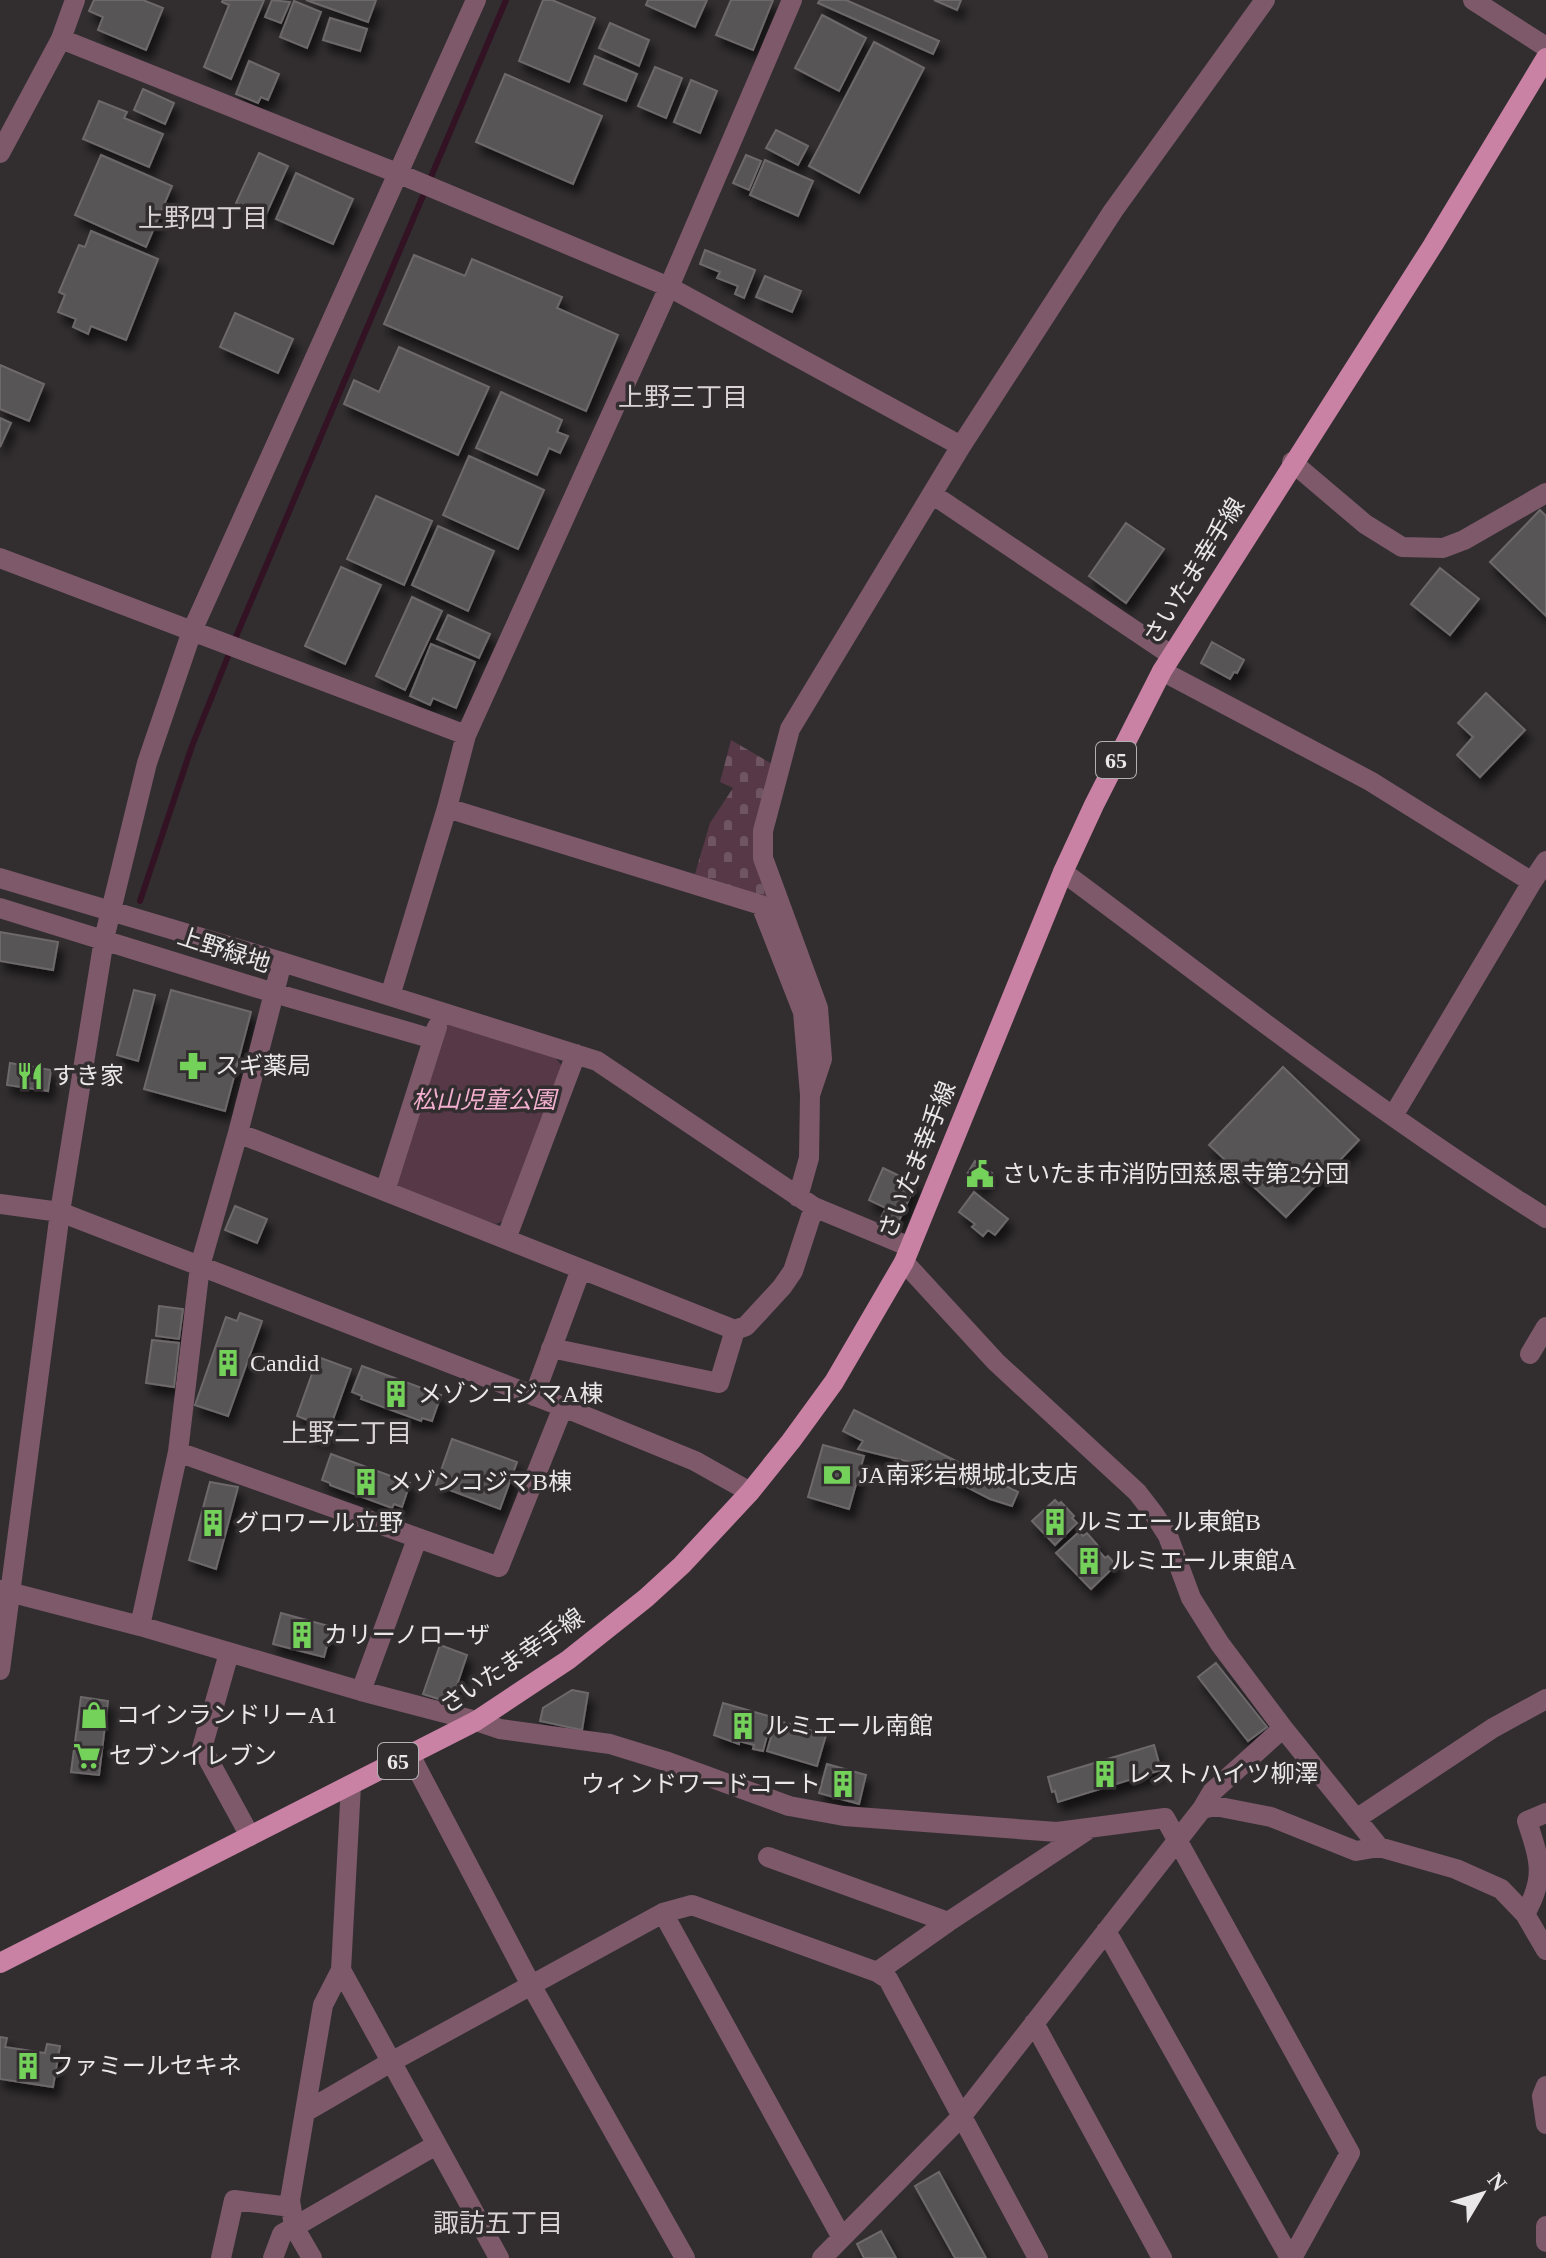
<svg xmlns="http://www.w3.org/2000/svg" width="1546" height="2258" font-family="'Times New Roman','Noto Sans JP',serif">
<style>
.green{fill:#573847}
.cemetery{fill:url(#cemetery-stones)}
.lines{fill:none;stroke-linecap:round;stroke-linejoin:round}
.stream{stroke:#321223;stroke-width:6}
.building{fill:#595456;stroke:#6d686a;stroke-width:2;filter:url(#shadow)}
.minor{stroke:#7d596a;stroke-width:20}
.major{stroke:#c981a4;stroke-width:20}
.labels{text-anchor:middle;stroke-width:7;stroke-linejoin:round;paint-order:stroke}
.shield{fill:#322e30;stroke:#b3b0b1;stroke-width:2}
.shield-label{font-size:22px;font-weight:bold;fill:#eae7e8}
.street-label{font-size:24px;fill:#eae7e8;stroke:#322e30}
.poi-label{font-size:24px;fill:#eae7e8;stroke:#322e30;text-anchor:start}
.park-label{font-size:24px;font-style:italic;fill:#f3b0cf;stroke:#322e30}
.neighbourhood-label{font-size:26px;fill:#dad4d6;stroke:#322e30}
</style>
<defs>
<pattern id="cemetery-stones" width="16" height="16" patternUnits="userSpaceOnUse" patternTransform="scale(2)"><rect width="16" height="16" fill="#573847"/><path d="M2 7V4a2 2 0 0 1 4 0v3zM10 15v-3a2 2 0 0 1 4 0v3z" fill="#6f5562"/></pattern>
<filter id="shadow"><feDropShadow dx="5" dy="9" stdDeviation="4" flood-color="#0009"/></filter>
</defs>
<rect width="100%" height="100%" fill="#322e30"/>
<path class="green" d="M 448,1024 L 554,1056 L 562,1066 L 505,1220 L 496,1224 L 402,1191 L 395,1182 L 441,1032 Z"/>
<path class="cemetery" d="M 731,740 L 772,764 L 757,818 L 753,856 L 768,901 L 695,874 L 710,823 L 733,788 L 720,782 Z"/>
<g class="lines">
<path class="stream" d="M 140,901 L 192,746 L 235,639 L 506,0"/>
</g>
<path class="building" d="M 94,0 L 143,0 L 163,8 L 146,50 L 98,30 L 103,17 L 89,11 Z
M 223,0 L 264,0 L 231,79 L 204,67 L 229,5 L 222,2 Z
M 272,0 L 290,2 L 281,23 L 265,17 Z
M 306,0 L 376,0 L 368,22 Z
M 543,0 L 552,0 L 595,18 L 569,82 L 519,61 Z
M 648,0 L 707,0 L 695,27 L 646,5 Z
M 731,0 L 773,0 L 753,50 L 716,35 Z
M 820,0 L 846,0 L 939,41 L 933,54 L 818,3 Z
M 934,0 L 961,0 L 957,10 Z
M 294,1 L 321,12 L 307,48 L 280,37 Z
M 822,15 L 866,38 L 839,91 L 795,68 Z
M 330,18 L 367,29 L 360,51 L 323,40 Z
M 610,23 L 649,40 L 639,66 L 599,48 Z
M 874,42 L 924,68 L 859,193 L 809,166 Z
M 595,56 L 637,74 L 626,101 L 584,84 Z
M 249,61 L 279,74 L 268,100 L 261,97 L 258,103 L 236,94 Z
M 655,67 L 682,78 L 666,118 L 638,106 Z
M 505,74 L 602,116 L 573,184 L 476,142 Z
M 691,80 L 717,91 L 700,133 L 674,122 Z
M 143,89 L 174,103 L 165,124 L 134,110 Z
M 99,101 L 127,112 L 124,118 L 163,134 L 149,167 L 83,139 Z
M 776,130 L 808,146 L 798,165 L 766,148 Z
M 259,153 L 288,166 L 265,217 L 236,203 Z
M 101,155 L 172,186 L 146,247 L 75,215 Z
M 746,155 L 761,161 L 749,190 L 733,183 Z
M 765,160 L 813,181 L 798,216 L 750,195 Z
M 296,173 L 353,199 L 333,244 L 276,219 Z
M 91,231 L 158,259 L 126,340 L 91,326 L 88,334 L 73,327 L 76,319 L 58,312 L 65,295 L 59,292 L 79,245 L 85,247 Z
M 705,250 L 755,270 L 744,298 L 735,294 L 738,286 L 717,278 L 720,272 L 700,264 Z
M 414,255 L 465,276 L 472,259 L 562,297 L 557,308 L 618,335 L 586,411 L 384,324 Z
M 765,276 L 801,291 L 792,312 L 756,297 Z
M 235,313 L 293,339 L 278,373 L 220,347 Z
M 399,347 L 489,387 L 458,455 L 344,404 L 354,380 L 379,392 Z
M 0,365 L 44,384 L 29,421 L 0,409 Z
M 501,392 L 562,420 L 557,432 L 568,436 L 560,453 L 549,448 L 537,475 L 476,448 Z
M 0,418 L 11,423 L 0,447 Z
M 469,456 L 544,490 L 518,549 L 443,515 Z
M 376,496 L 432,521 L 404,585 L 347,559 Z
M 1540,510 L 1546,516 L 1546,616 L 1490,562 Z
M 1126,523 L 1164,549 L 1126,603 L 1089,576 Z
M 438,526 L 494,551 L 468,611 L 412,585 Z
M 341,567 L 381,585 L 345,664 L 305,646 Z
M 1440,568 L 1479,599 L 1450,635 L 1411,604 Z
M 412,597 L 442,611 L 405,690 L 376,676 Z
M 448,615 L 490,634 L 479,658 L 437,639 Z
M 1212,642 L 1244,660 L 1237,673 L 1234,672 L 1230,679 L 1201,663 Z
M 431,644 L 475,662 L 456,708 L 433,698 L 430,705 L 410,696 Z
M 1486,693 L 1525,730 L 1480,777 L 1457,755 L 1473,737 L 1458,723 Z
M 0,932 L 58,942 L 53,970 L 0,961 Z
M 134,990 L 155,995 L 138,1061 L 117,1055 Z
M 171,990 L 251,1012 L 225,1111 L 144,1089 Z
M 10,1063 L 51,1070 L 48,1091 L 7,1085 Z
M 1283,1067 L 1359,1140 L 1286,1217 L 1209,1145 Z
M 975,1161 L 992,1173 L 981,1187 L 966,1176 Z
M 883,1168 L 916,1184 L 897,1225 L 881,1218 L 886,1208 L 869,1200 Z
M 974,1192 L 1008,1219 L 995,1235 L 988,1230 L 983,1236 L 972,1227 L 975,1224 L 959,1212 Z
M 235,1206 L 267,1219 L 257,1243 L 225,1230 Z
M 159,1306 L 183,1309 L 179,1339 L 156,1336 Z
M 240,1313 L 262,1321 L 228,1416 L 195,1405 L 226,1317 L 237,1321 Z
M 152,1340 L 179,1343 L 174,1387 L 146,1383 Z
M 318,1357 L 351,1369 L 326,1439 L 311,1434 L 315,1423 L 297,1416 Z
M 362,1366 L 441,1395 L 432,1421 L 422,1418 L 421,1421 L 361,1399 L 362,1396 L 352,1392 Z
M 854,1410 L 1018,1492 L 1012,1506 L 990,1499 L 926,1466 L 858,1449 L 863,1441 L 843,1431 Z
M 452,1439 L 517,1462 L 500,1509 L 436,1485 Z
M 823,1445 L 864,1456 L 849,1509 L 808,1497 Z
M 331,1454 L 410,1483 L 402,1507 L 394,1504 L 392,1508 L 330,1485 L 330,1483 L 322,1480 Z
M 210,1482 L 238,1487 L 216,1569 L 189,1560 Z
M 1055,1500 L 1059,1504 L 1061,1502 L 1074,1516 L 1072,1518 L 1077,1523 L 1055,1545 L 1032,1521 Z
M 1079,1532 L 1083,1536 L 1087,1533 L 1099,1547 L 1097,1549 L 1105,1558 L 1108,1556 L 1116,1565 L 1091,1589 L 1056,1553 Z
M 281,1613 L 332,1627 L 324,1657 L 273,1644 Z
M 440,1645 L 467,1655 L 451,1703 L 423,1694 Z
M 1216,1663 L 1267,1727 L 1248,1741 L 1198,1677 Z
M 572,1690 L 588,1693 L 582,1730 L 540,1721 L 543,1708 Z
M 81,1697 L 108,1701 L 99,1775 L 71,1772 Z
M 723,1703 L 772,1717 L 763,1751 L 753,1749 L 754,1745 L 739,1741 L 739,1744 L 714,1735 Z
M 776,1720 L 826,1735 L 817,1766 L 767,1751 Z
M 1154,1745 L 1161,1770 L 1058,1802 L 1055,1791 L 1052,1792 L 1048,1777 Z
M 827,1764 L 866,1775 L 859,1804 L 819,1793 Z
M 0,2037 L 7,2038 L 5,2047 L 45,2053 L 47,2044 L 60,2046 L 53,2087 L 0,2079 Z
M 939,2172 L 986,2258 L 955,2258 L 915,2186 Z
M 881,2231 L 896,2258 L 864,2258 L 857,2244 Z"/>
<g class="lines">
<path class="minor" d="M 1473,0 L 1546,47
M 61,39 L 397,173 L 669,287 L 961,446
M 0,153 L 61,39 L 75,0
M 1292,462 L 1365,524 L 1402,547 L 1443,548 L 1464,540 L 1546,493
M 932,494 L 1171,655
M 0,558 L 466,735
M 1162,671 L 1370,781 L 1532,882
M 447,808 L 761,905 L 803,1012 L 810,1095 L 809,1158 L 798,1197
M 1063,872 C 1222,990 1378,1114 1546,1218
M 0,878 L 282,962 L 597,1061 L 814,1207 L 910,1247
M 0,908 L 274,993 L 433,1039
M 390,996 L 447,808 L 466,735 L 669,287 L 792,0
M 810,1095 L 822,1059 L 818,1008 L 763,858 L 763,831 L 790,729 L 961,446 L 1113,211 L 1265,0
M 1393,1116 L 1532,882 L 1546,861
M 238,1133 L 735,1330 L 746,1326 L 782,1287 L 793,1271 L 814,1207
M 385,1191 L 437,1027
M 0,1204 L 60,1212 L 200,1266 L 563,1407 L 695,1461 L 750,1492
M 506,1239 L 576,1054
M 904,1262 L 996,1362 L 1137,1492 L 1154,1514 L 1168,1536 L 1191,1598 L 1220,1644 L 1283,1728 L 1379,1847
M 551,1348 L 719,1383 L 735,1330
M 1530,1354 L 1546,1327
M 534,1396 L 581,1269
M 178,1452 L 499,1567 L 563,1407
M 1,1590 L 140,1626 L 361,1691 L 476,1721 L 500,1729 L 610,1744 L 665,1761 L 789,1806 L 844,1816 L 1057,1832 L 1165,1818 L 1350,2153 L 1292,2258
M 140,1626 L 178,1452 L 200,1266 L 238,1133 L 282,962
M 229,1653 L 202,1748 L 250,1836
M 0,1670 L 60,1212 L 104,939 L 147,763 L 192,631 L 476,0
M 361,1691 L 417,1539
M 410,1755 L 531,1985 L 685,2258
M 1202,1809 L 1212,1792 L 1283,1728
M 1356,1819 L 1493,1728 L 1546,1699
M 768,1857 L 948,1922
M 663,1913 L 842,2238
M 1525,1914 C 1546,1877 1540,1861 1527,1821 L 1546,1813
M 1106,1931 L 1290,2258
M 341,1970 L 499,2258
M 877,1972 L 948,1922 L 1086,1831
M 1034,2023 L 1162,2258
M 1546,2086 L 1542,2096 L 1546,2124
M 305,2112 L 391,2062 L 663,1913 L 692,1905 L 877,1972 L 888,1979 L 1038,2258
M 1546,2226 L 1546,2242
M 221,2258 L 234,2200 L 291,2207
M 273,2258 L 282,2234 L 436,2145
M 312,2258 L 294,2227 L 290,2200 L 323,2005 L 341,1970 L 351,1785
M 822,2258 L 961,2117 L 1202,1809 L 1215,1806 L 1271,1817 L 1356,1851 L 1379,1847 L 1456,1869 L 1501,1889 L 1525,1914 L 1546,1950"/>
<path class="major" d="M 0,1963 L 476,1721 L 568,1660 L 646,1598 L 682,1565 L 750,1492 L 791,1441 L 834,1382 L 904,1262 L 1063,872 L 1094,805 L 1162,671 L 1433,245 L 1546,58"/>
</g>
<defs>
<g id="pharmacy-bare" transform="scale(2.16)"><path d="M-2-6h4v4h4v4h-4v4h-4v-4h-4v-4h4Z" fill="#74d25b" stroke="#322e30" stroke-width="2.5" paint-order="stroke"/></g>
<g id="restaurant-bare" transform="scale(2.16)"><path d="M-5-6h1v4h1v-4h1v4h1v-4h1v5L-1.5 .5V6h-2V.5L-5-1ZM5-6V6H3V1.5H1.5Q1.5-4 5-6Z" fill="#74d25b" stroke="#322e30" stroke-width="2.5" paint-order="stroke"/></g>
<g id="civic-bare" transform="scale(2.16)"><path d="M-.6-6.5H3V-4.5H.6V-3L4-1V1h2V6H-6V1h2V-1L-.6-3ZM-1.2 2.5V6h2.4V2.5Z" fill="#74d25b" stroke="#322e30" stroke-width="2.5" paint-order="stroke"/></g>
<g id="building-bare" transform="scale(2.16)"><path d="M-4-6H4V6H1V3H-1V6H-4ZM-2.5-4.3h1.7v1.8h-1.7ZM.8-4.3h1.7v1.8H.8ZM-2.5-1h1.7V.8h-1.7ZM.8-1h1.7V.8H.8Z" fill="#74d25b" stroke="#322e30" stroke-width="2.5" paint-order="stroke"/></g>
<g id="bank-bare" transform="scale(2.16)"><path d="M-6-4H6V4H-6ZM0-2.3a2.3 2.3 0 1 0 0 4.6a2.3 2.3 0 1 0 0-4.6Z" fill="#74d25b" stroke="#322e30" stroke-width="2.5" paint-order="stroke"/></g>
<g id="shop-bare" transform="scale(2.16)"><path d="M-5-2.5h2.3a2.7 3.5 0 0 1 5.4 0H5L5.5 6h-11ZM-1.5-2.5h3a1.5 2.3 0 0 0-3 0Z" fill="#74d25b" stroke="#322e30" stroke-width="2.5" paint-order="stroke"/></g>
<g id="supermarket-bare" transform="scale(2.16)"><path d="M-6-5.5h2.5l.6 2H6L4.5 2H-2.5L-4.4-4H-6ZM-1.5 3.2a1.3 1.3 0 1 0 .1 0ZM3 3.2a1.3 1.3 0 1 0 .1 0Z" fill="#74d25b" stroke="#322e30" stroke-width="2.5" paint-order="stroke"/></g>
</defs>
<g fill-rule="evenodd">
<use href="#pharmacy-bare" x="193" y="1066"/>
<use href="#restaurant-bare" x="30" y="1076"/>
<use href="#civic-bare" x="980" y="1174"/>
<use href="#building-bare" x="228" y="1363"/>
<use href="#building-bare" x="396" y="1394"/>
<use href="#bank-bare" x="837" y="1475"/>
<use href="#building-bare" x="366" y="1482"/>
<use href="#building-bare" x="1055" y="1522"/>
<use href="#building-bare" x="213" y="1523"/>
<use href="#building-bare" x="1089" y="1561"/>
<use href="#building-bare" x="302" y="1635"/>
<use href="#shop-bare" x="94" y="1715"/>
<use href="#building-bare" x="743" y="1726"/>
<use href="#supermarket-bare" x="87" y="1756"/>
<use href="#building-bare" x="1105" y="1774"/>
<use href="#building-bare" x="843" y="1784"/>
<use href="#building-bare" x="28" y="2066"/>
</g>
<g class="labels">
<g class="shield">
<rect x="1096" y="742" width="40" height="36" rx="6"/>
<rect x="378" y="1743" width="40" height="36" rx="6"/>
</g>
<g class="shield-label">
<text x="1116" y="768">65</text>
<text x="398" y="1769">65</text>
</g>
<g class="street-label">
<text transform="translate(1194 571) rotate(-58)" y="8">さいたま幸手線</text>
<text transform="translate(224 950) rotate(18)" y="8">上野緑地</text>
<text transform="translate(917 1160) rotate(-68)" y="8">さいたま幸手線</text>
<text transform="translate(512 1661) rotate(-34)" y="8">さいたま幸手線</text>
</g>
<g class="poi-label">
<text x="215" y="1074">スギ薬局</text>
<text x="52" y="1084">すき家</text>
<text x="1002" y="1182">さいたま市消防団慈恩寺第2分団</text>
<text x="250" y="1371">Candid</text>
<text x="418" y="1402">メゾンコジマA棟</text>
<text x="859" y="1483">JA南彩岩槻城北支店</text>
<text x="388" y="1490">メゾンコジマB棟</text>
<text x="1077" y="1530">ルミエール東館B</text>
<text x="235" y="1531">グロワール立野</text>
<text x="1111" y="1569">ルミエール東館A</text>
<text x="324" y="1643">カリーノローザ</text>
<text x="116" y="1723">コインランドリーA1</text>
<text x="765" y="1734">ルミエール南館</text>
<text x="109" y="1764">セブンイレブン</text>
<text x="1127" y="1782">レストハイツ柳澤</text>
<text x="821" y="1792" text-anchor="end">ウィンドワードコート</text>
<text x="50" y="2074">ファミールセキネ</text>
</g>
<g class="park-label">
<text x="484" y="1108">松山児童公園</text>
</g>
<g class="neighbourhood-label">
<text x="203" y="227">上野四丁目</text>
<text x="683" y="406">上野三丁目</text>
<text x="347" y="1442">上野二丁目</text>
<text x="498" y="2232">諏訪五丁目</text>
</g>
</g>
<g transform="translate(1482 2194) rotate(52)" stroke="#322e30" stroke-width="6" paint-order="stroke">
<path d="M0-6L14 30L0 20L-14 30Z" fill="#eae7e8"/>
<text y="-12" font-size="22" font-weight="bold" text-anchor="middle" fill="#eae7e8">N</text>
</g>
</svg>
